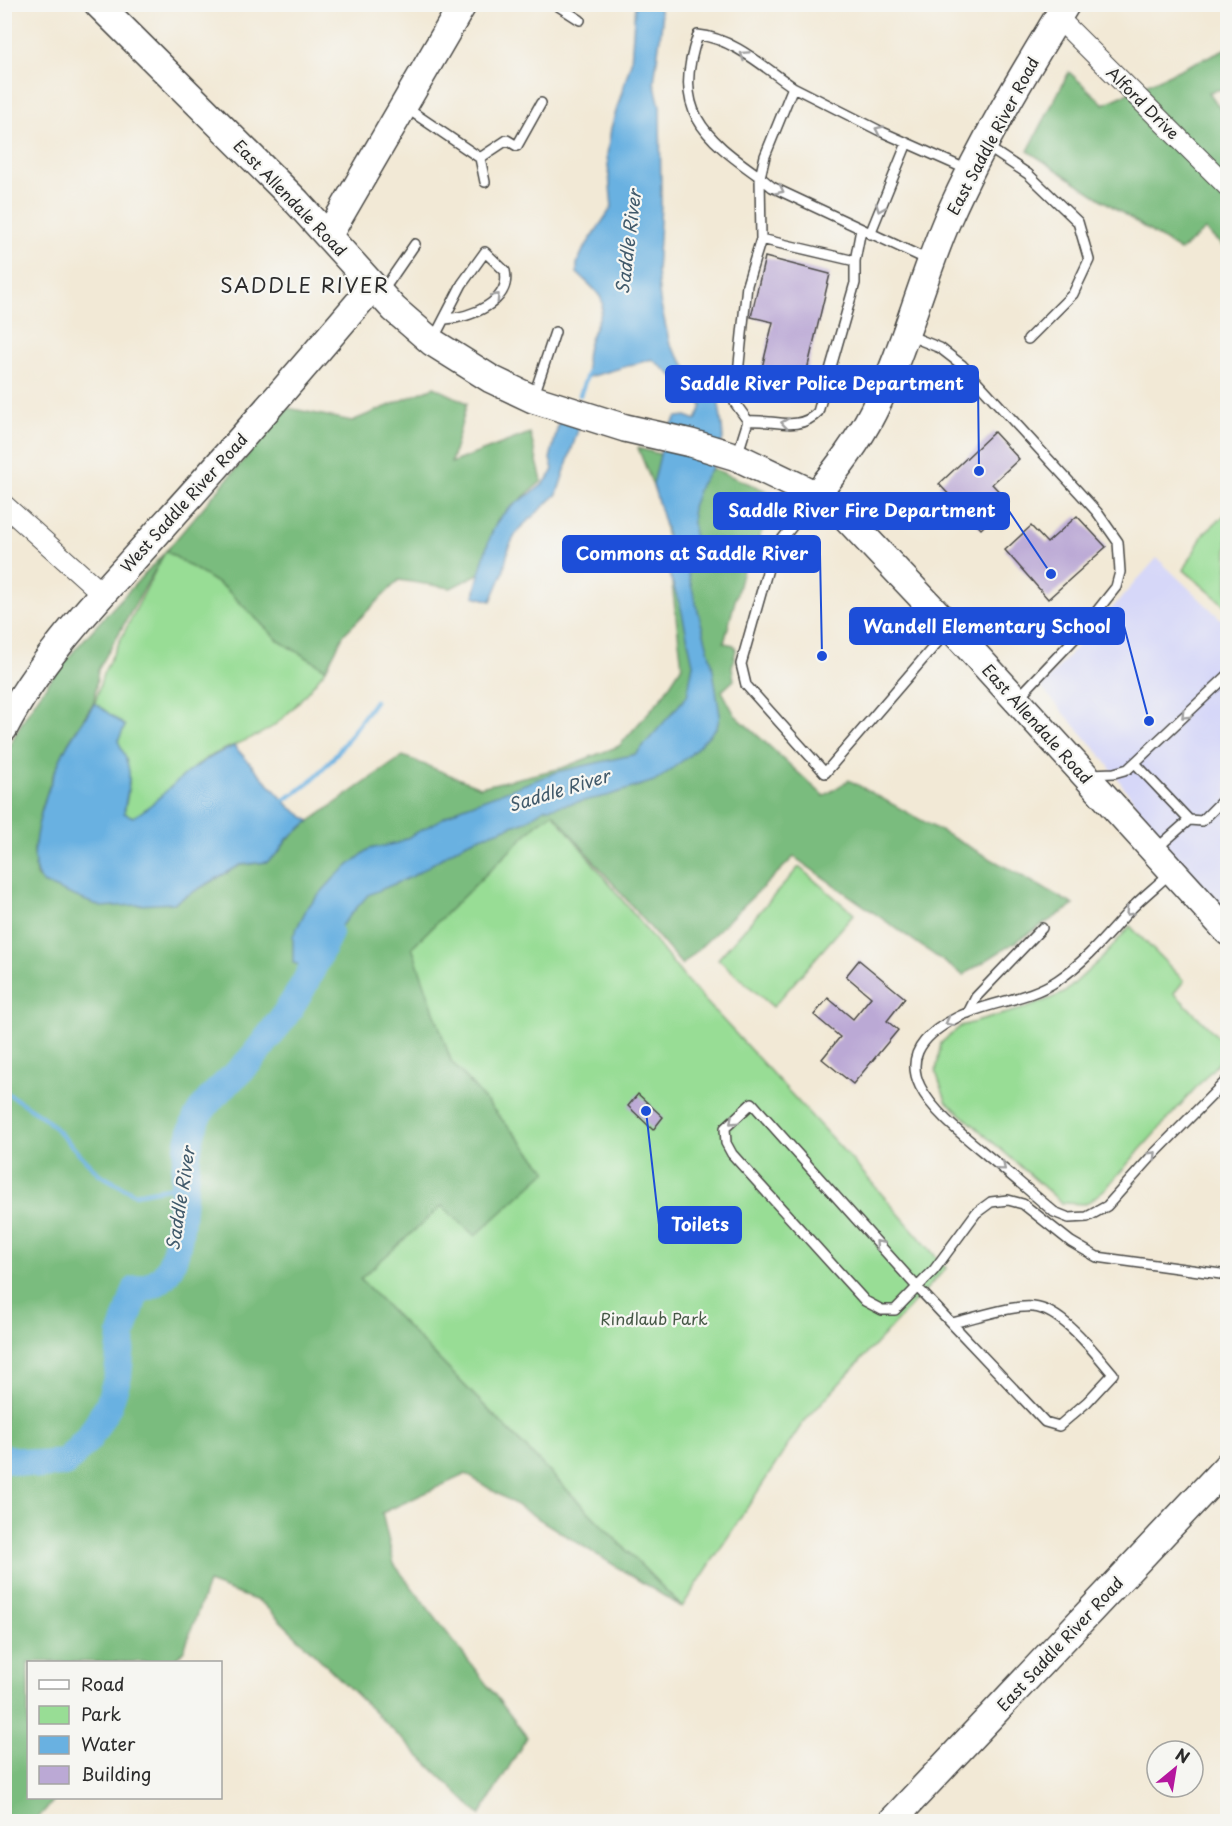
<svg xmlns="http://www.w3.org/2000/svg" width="1232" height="1826" font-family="'Playpen Sans',sans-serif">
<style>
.built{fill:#d6d7f8}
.green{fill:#98dd95;stroke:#628460;stroke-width:1.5}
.forest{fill:#7abc7e;stroke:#527454;stroke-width:1.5}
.water{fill:#69b1e1;stroke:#4a6e86;stroke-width:1.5}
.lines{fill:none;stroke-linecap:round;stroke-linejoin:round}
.stream{stroke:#69b1e1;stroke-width:4.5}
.river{stroke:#69b1e1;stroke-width:28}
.building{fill:#bba9d5}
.lane-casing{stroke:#494845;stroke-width:12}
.street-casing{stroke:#494845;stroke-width:22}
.secondary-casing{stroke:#494845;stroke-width:30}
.lane{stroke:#fff;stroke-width:9}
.street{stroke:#fff;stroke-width:20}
.secondary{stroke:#fff;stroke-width:27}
.oneway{stroke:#a0a0a0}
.labels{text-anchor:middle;stroke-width:4.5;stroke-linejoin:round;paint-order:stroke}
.street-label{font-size:16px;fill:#2b2b2b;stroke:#f6f6f2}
.park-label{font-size:16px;fill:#465846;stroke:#f6f6f2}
.water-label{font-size:18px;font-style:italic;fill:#415a6b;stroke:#f6f6f2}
.quarter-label{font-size:20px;letter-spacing:1.5px;fill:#2b2b2b;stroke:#f6f6f2}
.leader{fill:none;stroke:#1d4ed8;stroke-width:2}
.callout-dot{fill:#1d4ed8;stroke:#f6f6f2;stroke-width:2}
.callout{fill:#1d4ed8;stroke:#1d4ed8;stroke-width:2}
.callout-label{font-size:18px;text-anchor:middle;font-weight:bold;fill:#fff}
</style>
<rect width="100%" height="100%" fill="#f6f6f2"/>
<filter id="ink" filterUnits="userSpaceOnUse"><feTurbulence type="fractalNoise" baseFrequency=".0167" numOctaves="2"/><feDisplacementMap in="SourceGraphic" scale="12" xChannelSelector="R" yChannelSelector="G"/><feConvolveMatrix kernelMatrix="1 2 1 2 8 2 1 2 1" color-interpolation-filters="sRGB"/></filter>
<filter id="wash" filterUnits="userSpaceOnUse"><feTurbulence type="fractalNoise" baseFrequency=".008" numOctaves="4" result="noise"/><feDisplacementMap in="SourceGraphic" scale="24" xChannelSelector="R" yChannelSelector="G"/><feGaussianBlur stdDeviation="1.35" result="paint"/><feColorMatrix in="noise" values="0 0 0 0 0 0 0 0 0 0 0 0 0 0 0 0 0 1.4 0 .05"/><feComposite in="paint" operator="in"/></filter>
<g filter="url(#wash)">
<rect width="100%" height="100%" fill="#f2e9d6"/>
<path class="built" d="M 1157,558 L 1227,625 L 1227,915 L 1174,857 L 1100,754 L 1041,687 Z"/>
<path class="green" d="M 1227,513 L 1227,607 L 1184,570 L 1204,533 Z
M 166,550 L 225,588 L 279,641 L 326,669 C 310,689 293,711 272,727 C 253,740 229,745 209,757 C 181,773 162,803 133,817 L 124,813 C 131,782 133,770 118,741 L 125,726 L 95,703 L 103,674 Z
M 553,813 L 687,981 L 852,1160 L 946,1268 L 802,1424 L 682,1607 L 360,1279 L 442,1205 L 547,1172 L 451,1061 L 411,947 L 537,824 Z
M 799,867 L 854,914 L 773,1007 L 718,959 Z
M 1130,926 L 1184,981 L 1174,993 L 1227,1046 L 1227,1053 L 1105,1189 L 1086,1204 L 1062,1203 L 946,1101 L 936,1072 L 941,1043 L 961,1026 L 1029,1007 L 1064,993 L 1103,957 Z"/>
<path class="forest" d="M 1227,48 L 1227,88 L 1209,92 L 1227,119 L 1227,250 L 1205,230 L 1180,251 L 1028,151 L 1069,72 L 1104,104 Z
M 434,387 L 467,403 L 451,463 L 530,433 L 542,481 L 498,519 L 480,573 L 451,588 L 399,580 L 344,634 L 326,669 L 279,641 L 225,588 L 166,551 L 288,408 L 352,421 Z
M 638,448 L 716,470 L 774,494 L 777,519 L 766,523 L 743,570 L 724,643 L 734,645 L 736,649 L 732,667 L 734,680 L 722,691 L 735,715 L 824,796 L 849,780 L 1074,905 L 963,975 L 794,857 L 682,965 L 553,813 L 537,824 L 412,947 L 451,1061 L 547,1171 L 475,1236 L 442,1206 L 360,1279 L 682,1607 L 466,1474 L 382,1513 L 394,1564 L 527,1737 L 480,1815 L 261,1602 L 208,1583 L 184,1650 L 173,1662 L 28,1662 L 28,1798 L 56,1798 L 35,1821 L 5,1822 L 4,760 C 32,684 111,612 165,552 L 98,670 L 94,702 L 68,743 L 53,775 L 42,808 L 34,849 L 36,876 L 43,883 L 174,903 L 240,865 L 267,862 L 278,853 L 287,840 L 310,821 L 403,756 L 480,787 L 562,768 L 619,746 L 662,697 L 682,666 L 663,511 Z"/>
<path class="water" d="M 635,5 L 659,5 L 662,23 L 654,82 L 660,106 L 661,204 L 657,272 L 660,301 L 670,345 L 690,372 L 702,381 L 718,398 L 722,426 L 723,439 L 712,467 L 700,485 L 692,507 L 695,551 L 688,573 L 712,664 L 720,715 L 717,727 L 690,755 L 657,780 L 607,796 L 544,809 L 526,821 L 467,842 L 413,876 L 368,895 L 338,929 L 318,970 L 293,963 L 293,936 L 307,908 L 336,876 L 369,849 L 398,843 L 461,808 L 557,772 L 636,754 L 687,696 L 693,664 L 681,608 L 670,576 L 666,529 L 653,485 L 665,433 L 677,417 L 686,416 L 696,420 L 702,406 L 694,393 L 652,359 L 589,377 C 577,344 607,316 602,301 C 600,292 584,280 577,273 L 577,264 L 583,250 L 612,207 L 607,155 L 611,128 L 631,62 Z
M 559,421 L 579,427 L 557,494 L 518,530 L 509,547 L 503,573 L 491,601 L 474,596 C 478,578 488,533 499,519 C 514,498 544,493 553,469 L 550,459 Z
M 95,703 L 125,726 L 118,741 C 135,774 129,779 124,813 L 133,817 C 149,809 160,796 174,784 C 192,767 212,755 234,746 L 290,807 L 310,821 L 288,838 L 278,853 L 267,862 L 240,865 L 174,903 L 101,907 L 43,883 C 18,859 54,768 69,742 C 77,729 86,716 95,703 Z"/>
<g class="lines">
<path class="stream" d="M 580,395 L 589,370
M 284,800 C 325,777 348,738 375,701
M 4,1091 L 46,1119 L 99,1174 L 135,1194 L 183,1185"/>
<path class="river" d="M 4,1458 L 40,1465 L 65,1463 L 89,1438 L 109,1404 L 118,1376 L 122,1334 L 136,1290 C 145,1289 157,1284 164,1276 C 189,1246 178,1166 194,1125 C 204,1097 234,1080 253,1057 C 270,1035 290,1011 303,986 C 313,969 320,950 329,933"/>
</g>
<g id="blocks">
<path class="building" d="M 765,257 L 830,274 L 802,391 L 759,380 L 773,322 L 751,317 Z
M 994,432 L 1019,459 L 992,484 L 1009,502 L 981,529 L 939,484 Z
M 1077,516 L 1106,547 L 1048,599 L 1005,550 L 1031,526 L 1047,543 Z
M 859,960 L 905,998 L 887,1021 L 898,1030 L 853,1084 L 822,1059 L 840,1037 L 814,1015 L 828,998 L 853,1019 L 871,997 L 846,976 Z
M 638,1094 L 663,1117 L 653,1130 L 628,1106 Z"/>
</g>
</g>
<g filter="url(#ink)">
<use href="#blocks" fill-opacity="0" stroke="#494845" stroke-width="1.5"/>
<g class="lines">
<g class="lane-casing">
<path id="lane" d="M 555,4 L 580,20
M 405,107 L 480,158
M 986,146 L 1028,174 L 1078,222 L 1089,260 L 1073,294 L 1028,339
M 485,182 L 480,158 L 507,140 L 517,146 L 541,103
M 870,234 L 907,143
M 761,239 L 760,177 C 702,136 672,110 698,35 C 733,38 765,68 793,87
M 928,260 L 772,187 L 760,177 L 765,156 L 793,87 L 880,131 L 968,170
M 382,292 L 415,244
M 908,335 L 940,348 L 962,365 L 1097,512 L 1118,542 L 1120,572 L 1116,587 L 1078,635 L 1017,699
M 433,340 L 462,284 L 485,252 L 505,271 C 512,302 469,318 446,319
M 534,395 L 555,332
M 748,421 L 735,403 L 747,285 L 761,239 L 855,261
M 748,421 C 774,419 798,433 818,412 L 855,283 L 855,261 L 861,229
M 737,456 L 748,421
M 815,497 L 773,551 L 741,664 L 746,685 L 825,773 L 948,630
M 1135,763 L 1189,820
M 1090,774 L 1114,773 L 1128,769 L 1228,675
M 1155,850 L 1189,820 L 1202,821 L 1228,795
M 1170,873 C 1157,886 1142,897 1130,910 C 1107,935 1086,961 1058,980 C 1027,1001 989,1001 956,1018 C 868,1063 942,1118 988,1156 C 1010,1174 1032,1193 1054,1212 L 1069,1218 L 1087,1217 L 1107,1206 L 1151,1157 L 1228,1079
M 968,1013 L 976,997 L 1042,928
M 952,1323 C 975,1318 1011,1305 1033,1307 C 1062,1309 1095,1353 1113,1374 L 1087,1402 L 1059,1426 L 1045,1422 L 918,1288 L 752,1103 L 725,1128 L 726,1143 L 732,1154 L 865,1301 L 882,1310 L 895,1310 L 934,1270 L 976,1213 L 991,1202 L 1008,1200 L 1023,1204 L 1071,1242 L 1097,1257 L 1228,1275"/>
</g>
<g class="street-casing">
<path id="street" d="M 1058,18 L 1228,187
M 4,505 L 103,594"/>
</g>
<g class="secondary-casing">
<path id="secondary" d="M 98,4 L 297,202 L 394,309 L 432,342 L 491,379 L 533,399 L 625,428 L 691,443 L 737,457 L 816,495 L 840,511 L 950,627 L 1228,932
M 328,236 L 463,4
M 816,495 C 837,469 858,442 873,412 C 905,350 921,280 949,216 C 982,142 1024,73 1066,4
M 4,728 C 44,651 108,589 164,525 C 235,447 304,367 373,286
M 891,1822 L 1228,1465"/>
</g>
<use href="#lane" class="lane"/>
<use href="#street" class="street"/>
<use href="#secondary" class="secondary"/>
</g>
<defs><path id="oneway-chevron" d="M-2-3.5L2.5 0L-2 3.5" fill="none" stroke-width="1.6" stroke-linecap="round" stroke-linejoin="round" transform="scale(1.5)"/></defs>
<g class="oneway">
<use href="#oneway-chevron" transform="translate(744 55) rotate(-146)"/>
<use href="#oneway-chevron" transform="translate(879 130) rotate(-155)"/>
<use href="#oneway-chevron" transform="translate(780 190) rotate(27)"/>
<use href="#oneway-chevron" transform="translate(880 208) rotate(112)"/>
<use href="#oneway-chevron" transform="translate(496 297) rotate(-46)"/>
<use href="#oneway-chevron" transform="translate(785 423) rotate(-172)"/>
<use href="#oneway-chevron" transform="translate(1185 715) rotate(136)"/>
<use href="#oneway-chevron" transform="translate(1129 912) rotate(133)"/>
<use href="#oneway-chevron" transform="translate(949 1022) rotate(151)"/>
<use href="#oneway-chevron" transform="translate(733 1121) rotate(137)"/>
<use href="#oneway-chevron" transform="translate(1153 1155) rotate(-46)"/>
<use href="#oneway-chevron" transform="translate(1002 1167) rotate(40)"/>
<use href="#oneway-chevron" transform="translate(879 1244) rotate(-132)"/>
</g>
</g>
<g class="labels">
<g class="street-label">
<text transform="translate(1143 103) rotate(45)" y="6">Alford Drive</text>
<text transform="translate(993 136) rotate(-62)" y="6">East Saddle River Road</text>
<text transform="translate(290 198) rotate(46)" y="6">East Allendale Road</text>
<text transform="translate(184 503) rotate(-48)" y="6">West Saddle River Road</text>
<text transform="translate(1037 724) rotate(48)" y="6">East Allendale Road</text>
<text transform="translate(1060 1644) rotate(-47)" y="6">East Saddle River Road</text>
</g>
<g class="park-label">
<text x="654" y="1325">Rindlaub Park</text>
</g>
<g class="water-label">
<text transform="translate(629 242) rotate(-83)" y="6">Saddle River</text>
<text transform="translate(559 791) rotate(-17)" y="6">Saddle River</text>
<text transform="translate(181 1199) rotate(-81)" y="6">Saddle River</text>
</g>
<g class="quarter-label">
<text x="305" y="293">SADDLE RIVER</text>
</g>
</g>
<path class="leader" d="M979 471L978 384M1051 574L1009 511M822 656L820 554M1149 721L1124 626M646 1111L659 1225"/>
<g class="callout-dot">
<circle cx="979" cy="471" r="6"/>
<circle cx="1051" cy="574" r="6"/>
<circle cx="822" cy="656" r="6"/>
<circle cx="1149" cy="721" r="6"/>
<circle cx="646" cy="1111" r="6"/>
</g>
<g class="callout">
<rect x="666" y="366" width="312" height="36" rx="6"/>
<rect x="714" y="493" width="295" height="36" rx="6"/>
<rect x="563" y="536" width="257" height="36" rx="6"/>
<rect x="850" y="608" width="274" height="36" rx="6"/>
<rect x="659" y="1207" width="82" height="36" rx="6"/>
</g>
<g class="callout-label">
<text x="822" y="390">Saddle River Police Department</text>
<text x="862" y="517">Saddle River Fire Department</text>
<text x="692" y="560">Commons at Saddle River</text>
<text x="987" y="633">Wandell Elementary School</text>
<text x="700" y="1231">Toilets</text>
</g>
<rect width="1232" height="1826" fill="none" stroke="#f6f6f2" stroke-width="24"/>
<rect x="27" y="1661" width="195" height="138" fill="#f6f6f2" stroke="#a5a5a2" stroke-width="1.5"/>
<rect x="39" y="1680" width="30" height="9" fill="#ffffff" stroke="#a5a5a2" stroke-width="1.5"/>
<text x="81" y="1691" font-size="18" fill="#2b2b2b">Road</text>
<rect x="39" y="1706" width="30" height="18" fill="#98dd95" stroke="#a5a5a2" stroke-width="1.5"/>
<text x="81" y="1721" font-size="18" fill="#2b2b2b">Park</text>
<rect x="39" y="1736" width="30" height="18" fill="#69b1e1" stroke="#a5a5a2" stroke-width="1.5"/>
<text x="81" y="1751" font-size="18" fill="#2b2b2b">Water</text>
<rect x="39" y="1766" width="30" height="18" fill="#bba9d5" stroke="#a5a5a2" stroke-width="1.5"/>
<text x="81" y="1781" font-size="18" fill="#2b2b2b">Building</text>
<g transform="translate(1175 1769) rotate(30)"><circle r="28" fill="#f6f6f2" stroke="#a5a5a2" stroke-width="1.5"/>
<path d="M0-4.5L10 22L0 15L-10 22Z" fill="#b5179e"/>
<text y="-9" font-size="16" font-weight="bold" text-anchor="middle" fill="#2b2b2b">N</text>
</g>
</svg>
